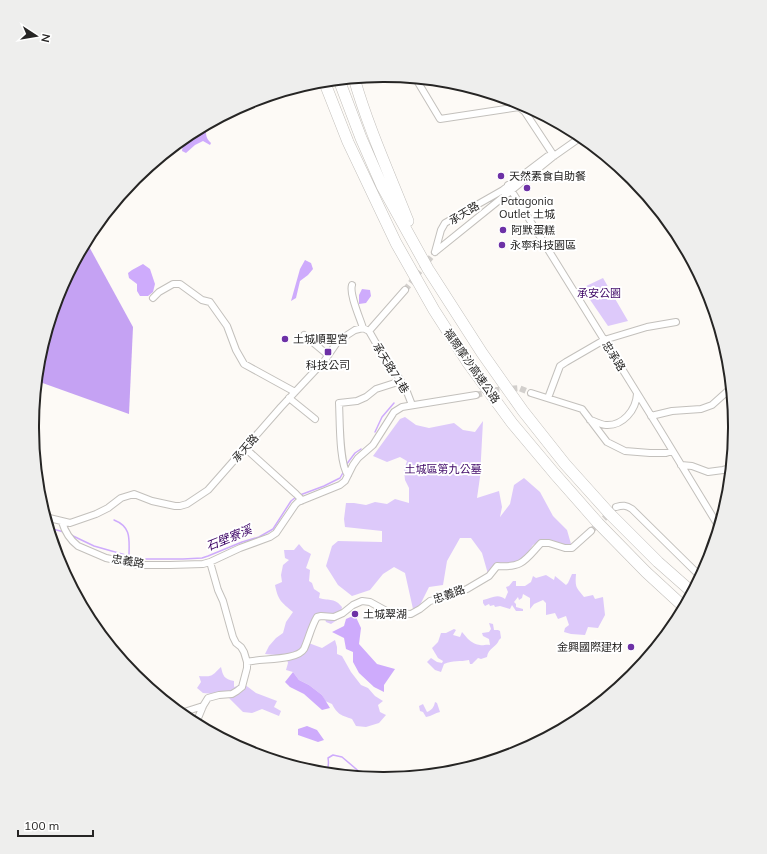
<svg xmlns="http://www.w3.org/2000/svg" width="767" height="854" font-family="Mulish,'Noto Sans TC',sans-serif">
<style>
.green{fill:#ddc9fa}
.forest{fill:#c5a2f3}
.water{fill:#ceabfc}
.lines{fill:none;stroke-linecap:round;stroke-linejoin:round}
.stream{stroke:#ceabfc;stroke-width:1.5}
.street-tunnel{stroke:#d2cfcc;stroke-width:6;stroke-dasharray:6 3;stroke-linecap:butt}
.street-casing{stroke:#c3c0bc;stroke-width:8}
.highway-casing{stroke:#c3c0bc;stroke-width:12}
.street{stroke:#fff;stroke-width:6}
.highway{stroke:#fff;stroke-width:11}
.poi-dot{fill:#6d31a6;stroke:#fff;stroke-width:1.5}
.labels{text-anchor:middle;stroke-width:4;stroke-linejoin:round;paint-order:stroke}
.poi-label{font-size:11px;fill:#262524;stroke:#fff;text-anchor:start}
.street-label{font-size:11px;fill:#262524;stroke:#fff}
.park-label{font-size:11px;fill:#3e0767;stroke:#fff}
.water-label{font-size:12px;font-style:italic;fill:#3c0365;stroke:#fff}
.rim{fill:none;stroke:#262524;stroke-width:2}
</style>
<rect width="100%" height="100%" fill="#fdfaf6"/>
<path class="green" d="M 603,278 L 628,321 L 608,326 L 582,288 Z
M 405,417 L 416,425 L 429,428 L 454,423 L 463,430 L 475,432 L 483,421 L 480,477 L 477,498 L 499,491 L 502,507 L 500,517 L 510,504 L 514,485 L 524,478 L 540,492 L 553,516 L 567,530 L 571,544 L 559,545 L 544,539 L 533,545 L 523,560 L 507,565 L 488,574 L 482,553 L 471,538 L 460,538 L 447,561 L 443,585 L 429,587 L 420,605 L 413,609 L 405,573 L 394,567 L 383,574 L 370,590 L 352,596 L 338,585 L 326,566 L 332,546 L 338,541 L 382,542 L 382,531 L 345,527 L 344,519 L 346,503 L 354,503 L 366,505 L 375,502 L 387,504 L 395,499 L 409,503 L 409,488 L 405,480 L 404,470 L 407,461 L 400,457 L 387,462 L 373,456 L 400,419 Z
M 299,544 L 304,550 L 311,554 L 306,568 L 310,570 L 309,581 L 312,583 L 314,589 L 320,593 L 319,598 C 330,601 335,598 342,607 L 340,618 L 331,624 L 326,622 L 324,616 L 317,616 L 306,642 L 322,648 L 335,640 L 337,647 L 337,654 L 342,656 L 351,672 L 361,685 L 368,688 L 375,696 L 383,701 L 378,705 L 380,712 L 386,715 L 379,723 L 366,727 L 356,726 L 352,719 C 341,715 338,715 332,704 L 325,701 L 322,695 L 309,685 L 299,680 L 293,672 L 286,670 L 288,663 L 286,656 L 265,654 L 269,646 L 276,638 L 283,633 L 286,622 L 293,612 C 281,602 278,600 275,585 L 282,582 L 281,575 L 283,565 L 289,560 L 285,558 L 284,550 L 294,550 Z
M 572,574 L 576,574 C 575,588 576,587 584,597 L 593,595 L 595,599 L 603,597 L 605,615 L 598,628 L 588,627 L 585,635 L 571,634 L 564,632 L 565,628 L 569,625 L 566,616 L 558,619 L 555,613 L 546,615 L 546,603 L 543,600 L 534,604 L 530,609 L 530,598 L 523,594 L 522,598 L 519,600 L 518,597 L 514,602 L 516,604 L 516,607 L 523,609 L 523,611 L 516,611 L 512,605 L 510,609 L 500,606 L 495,607 L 494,605 L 490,606 L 489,604 L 485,606 L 483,603 L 483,600 C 491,598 498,593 505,599 L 508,592 L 506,587 L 509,586 L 513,581 L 516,581 L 516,586 L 525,586 L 531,582 L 533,576 L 536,578 L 546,575 L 554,580 L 555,576 L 566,585 L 568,583 Z
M 489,623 L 493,624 L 494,630 L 498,630 L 500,631 L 501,638 L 499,640 C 497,647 488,648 487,657 L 481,659 L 478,658 L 472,664 L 470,664 L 469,660 C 460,662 453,660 444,664 L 441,672 L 435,670 L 427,662 L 431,658 L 437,662 L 442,663 L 443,661 L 438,658 L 432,648 L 438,642 L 441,633 L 446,633 L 454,629 L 456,630 L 453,635 L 460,637 L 462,632 C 464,634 466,637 468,639 C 471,642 477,645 480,645 C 483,646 486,644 490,645 L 489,639 L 483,636 L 482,633 L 489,632 L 491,629 Z
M 221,667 C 223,676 224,679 234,681 L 234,687 L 244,684 L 256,693 L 277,701 L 274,707 L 281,711 L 279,716 L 262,709 L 252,713 L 243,712 L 229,698 L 223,695 L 214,694 L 203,693 L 197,688 L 201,682 L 199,676 C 214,677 211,676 221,667 Z
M 435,702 L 437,703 L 440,712 C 435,713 432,716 426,717 L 423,712 L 420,711 L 419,706 L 423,704 L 427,712 C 432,710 434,707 435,702 Z"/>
<path class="forest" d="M 86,241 L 133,327 L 129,414 L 37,381 L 39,358 L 59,292 Z"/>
<path class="water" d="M 203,127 L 206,128 C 206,136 206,138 211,143 L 210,145 L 203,141 L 195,145 L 186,153 L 182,151 L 183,143 L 182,140 L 188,135 Z
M 305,260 L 311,263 L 313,269 L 308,275 L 300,281 L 296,298 L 291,301 L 300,269 Z
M 143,264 L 150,269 L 155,284 L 153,292 L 148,296 L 140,296 L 137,291 L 137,284 L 129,278 L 128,273 L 132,270 Z
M 362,289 L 370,290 L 371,296 L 366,303 L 359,304 L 359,295 Z
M 355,615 L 361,628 L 359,644 L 377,664 L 395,669 L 384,685 L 384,692 L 374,687 L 359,673 L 353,662 L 353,652 L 346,649 L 344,638 L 332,632 L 344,626 L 346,619 Z
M 293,672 L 299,680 L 309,685 L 322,695 L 330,708 L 322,710 L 304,694 L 290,687 L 285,682 Z
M 307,726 L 317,730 L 324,740 L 318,742 L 298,735 L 298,729 Z"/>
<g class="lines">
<path class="stream" d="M 375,432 L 382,417 L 394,403
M 346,465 L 355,453 L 361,449
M 300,495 L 324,486 L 340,478 L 344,471
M 114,520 C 132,527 129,540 129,556
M 49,528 L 64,532
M 71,535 L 94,546 L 129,556 L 141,559 L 183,559 L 202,558 L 208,556 L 242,542 L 259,537 L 273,529 L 291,501 L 296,497
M 326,773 C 329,768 329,764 328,758 L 333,755 L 342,757 L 362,774 L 398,777"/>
<path class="street-tunnel" d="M 405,290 L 435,252
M 476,395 L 497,390 L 519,388 L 531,393
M 591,531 L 616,507"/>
<g class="street-casing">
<path id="street" d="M 416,79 L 440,119 L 519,107 L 525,112 L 554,156
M 508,185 L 660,430 L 719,527
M 435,252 L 554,156 L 581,137
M 435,252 L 441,230 L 445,223 L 503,190 L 548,156 L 554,156
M 352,285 C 349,294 360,318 363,328
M 153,298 L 159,292 L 173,284 L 180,284 L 202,300 L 210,302 L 227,326 L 236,350 L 244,364 L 295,392
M 369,331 L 405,290
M 304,335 L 328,355
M 531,393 L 582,409 L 607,442 L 625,451 L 650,453 L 666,453 L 672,451
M 289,398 L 315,419
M 548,398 L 560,366 L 566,362 L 604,340 L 647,327 L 676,322
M 651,416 L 672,411 L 701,409 L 712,405 L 731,388
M 590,420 C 595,421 601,425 606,425 C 623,426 636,410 637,394
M 245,448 L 296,494 L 300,498 L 301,501
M 681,465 L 692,466 L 708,472 L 723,470 L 731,468
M 348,475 C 339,464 340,420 339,403 L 357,401 L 366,397 L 376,389 L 401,381
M 616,507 C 623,505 626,505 632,509 L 700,576
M 45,517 L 70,523 L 96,514 L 108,508 L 121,498 L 134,494 L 152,501 L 175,506 L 180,506 L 187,504 L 208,490 L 281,407 L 325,360 L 338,341 L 355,330 L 363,328 L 369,331 L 381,352 L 396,373 L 407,392 L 412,405
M 62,522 C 65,532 69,539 78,546 L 106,558 L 139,565 L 170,565 L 203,564 L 210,562 L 240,548 L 270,537 L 276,533 L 295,505 L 298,502 L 340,485 L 345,481 L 353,465 L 358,458 L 373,445 L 394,412 L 402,407 L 476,395
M 247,662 C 260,658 297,661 304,649 C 309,638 311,627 317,617 L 321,616 L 334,617 L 343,613 L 353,605 L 362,601 L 370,602 L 390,613 L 411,614 L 420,609 L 430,601 L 445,597 L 467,589 L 489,576 L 497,566 C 523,568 525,560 541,543 L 549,543 L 565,548 L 572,548 L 591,531
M 181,713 L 203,706
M 196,723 L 203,706 L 208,698 L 219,695 L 232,694 L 237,691 L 242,687 L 247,668 L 247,662 L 244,652 L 241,647 L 236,643 L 233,637 L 223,601 L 218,590 L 210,562"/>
</g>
<g class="highway-casing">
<path id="highway" d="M 354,78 C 368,127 389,173 408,221
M 339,80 L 361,138 L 382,186 L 428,269 L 482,353 L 523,411 L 565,464 L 609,513 L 658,562 L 692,592
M 324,81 L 348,142 L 396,243 L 434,310 L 468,363 L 512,423 L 554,473 L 598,523 L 646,572 L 684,607"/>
</g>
<use href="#street" class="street"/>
<use href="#highway" class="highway"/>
</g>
<g class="poi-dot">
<circle cx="501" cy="176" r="4"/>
<circle cx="527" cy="188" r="4"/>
<circle cx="503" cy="230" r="4"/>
<circle cx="502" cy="245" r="4"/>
<circle cx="285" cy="339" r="4"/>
<rect x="324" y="348" width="8" height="8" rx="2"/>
<circle cx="355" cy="614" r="4"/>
<circle cx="631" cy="647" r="4"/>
</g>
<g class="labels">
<g class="poi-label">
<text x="509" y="180">天然素食自助餐</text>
<text x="527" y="205" text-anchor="middle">Patagonia<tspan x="527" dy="13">Outlet 土城</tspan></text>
<text x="511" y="234">阿默蛋糕</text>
<text x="510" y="249">永寧科技園區</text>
<text x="293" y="343">土城順聖宮</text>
<text x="328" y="369" text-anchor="middle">科技公司</text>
<text x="363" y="618">土城翠湖</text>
<text x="623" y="651" text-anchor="end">金興國際建材</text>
</g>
<g class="street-label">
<text transform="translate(464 213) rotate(-31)" y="4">承天路</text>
<text transform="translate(614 356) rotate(58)" y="4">忠承路</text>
<text transform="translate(472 366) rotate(55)" y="4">福爾摩沙高速公路</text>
<text transform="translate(391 368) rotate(58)" y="4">承天路71巷</text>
<text transform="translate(245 448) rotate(-49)" y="4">承天路</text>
<text transform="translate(128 561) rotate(9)" y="4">忠義路</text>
<text transform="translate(449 594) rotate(-20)" y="4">忠義路</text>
</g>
<g class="park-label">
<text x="599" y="297">承安公園</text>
<text x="443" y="473">土城區第九公墓</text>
</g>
<g class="water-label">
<text transform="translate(229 538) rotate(-22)" y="4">石壁寮溪</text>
</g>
</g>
<path d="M0 0H767V854H0ZM383 82H384A344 344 0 0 1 728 426V428A344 344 0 0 1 384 772H383A344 344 0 0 1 39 428V426A344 344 0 0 1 383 82Z" fill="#eeeeed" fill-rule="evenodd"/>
<path class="rim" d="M383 82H384A344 344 0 0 1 728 426V428A344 344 0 0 1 384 772H383A344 344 0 0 1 39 428V426A344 344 0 0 1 383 82Z"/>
<g transform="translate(36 36) rotate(102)" stroke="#ffffff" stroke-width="3" paint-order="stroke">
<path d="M0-3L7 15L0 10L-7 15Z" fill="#262524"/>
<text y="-6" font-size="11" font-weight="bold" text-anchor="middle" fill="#262524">N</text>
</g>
<path d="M18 830v6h75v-6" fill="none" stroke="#262524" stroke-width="2"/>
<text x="24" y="830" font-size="12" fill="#262524" stroke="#ffffff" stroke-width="3" paint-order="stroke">100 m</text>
</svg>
